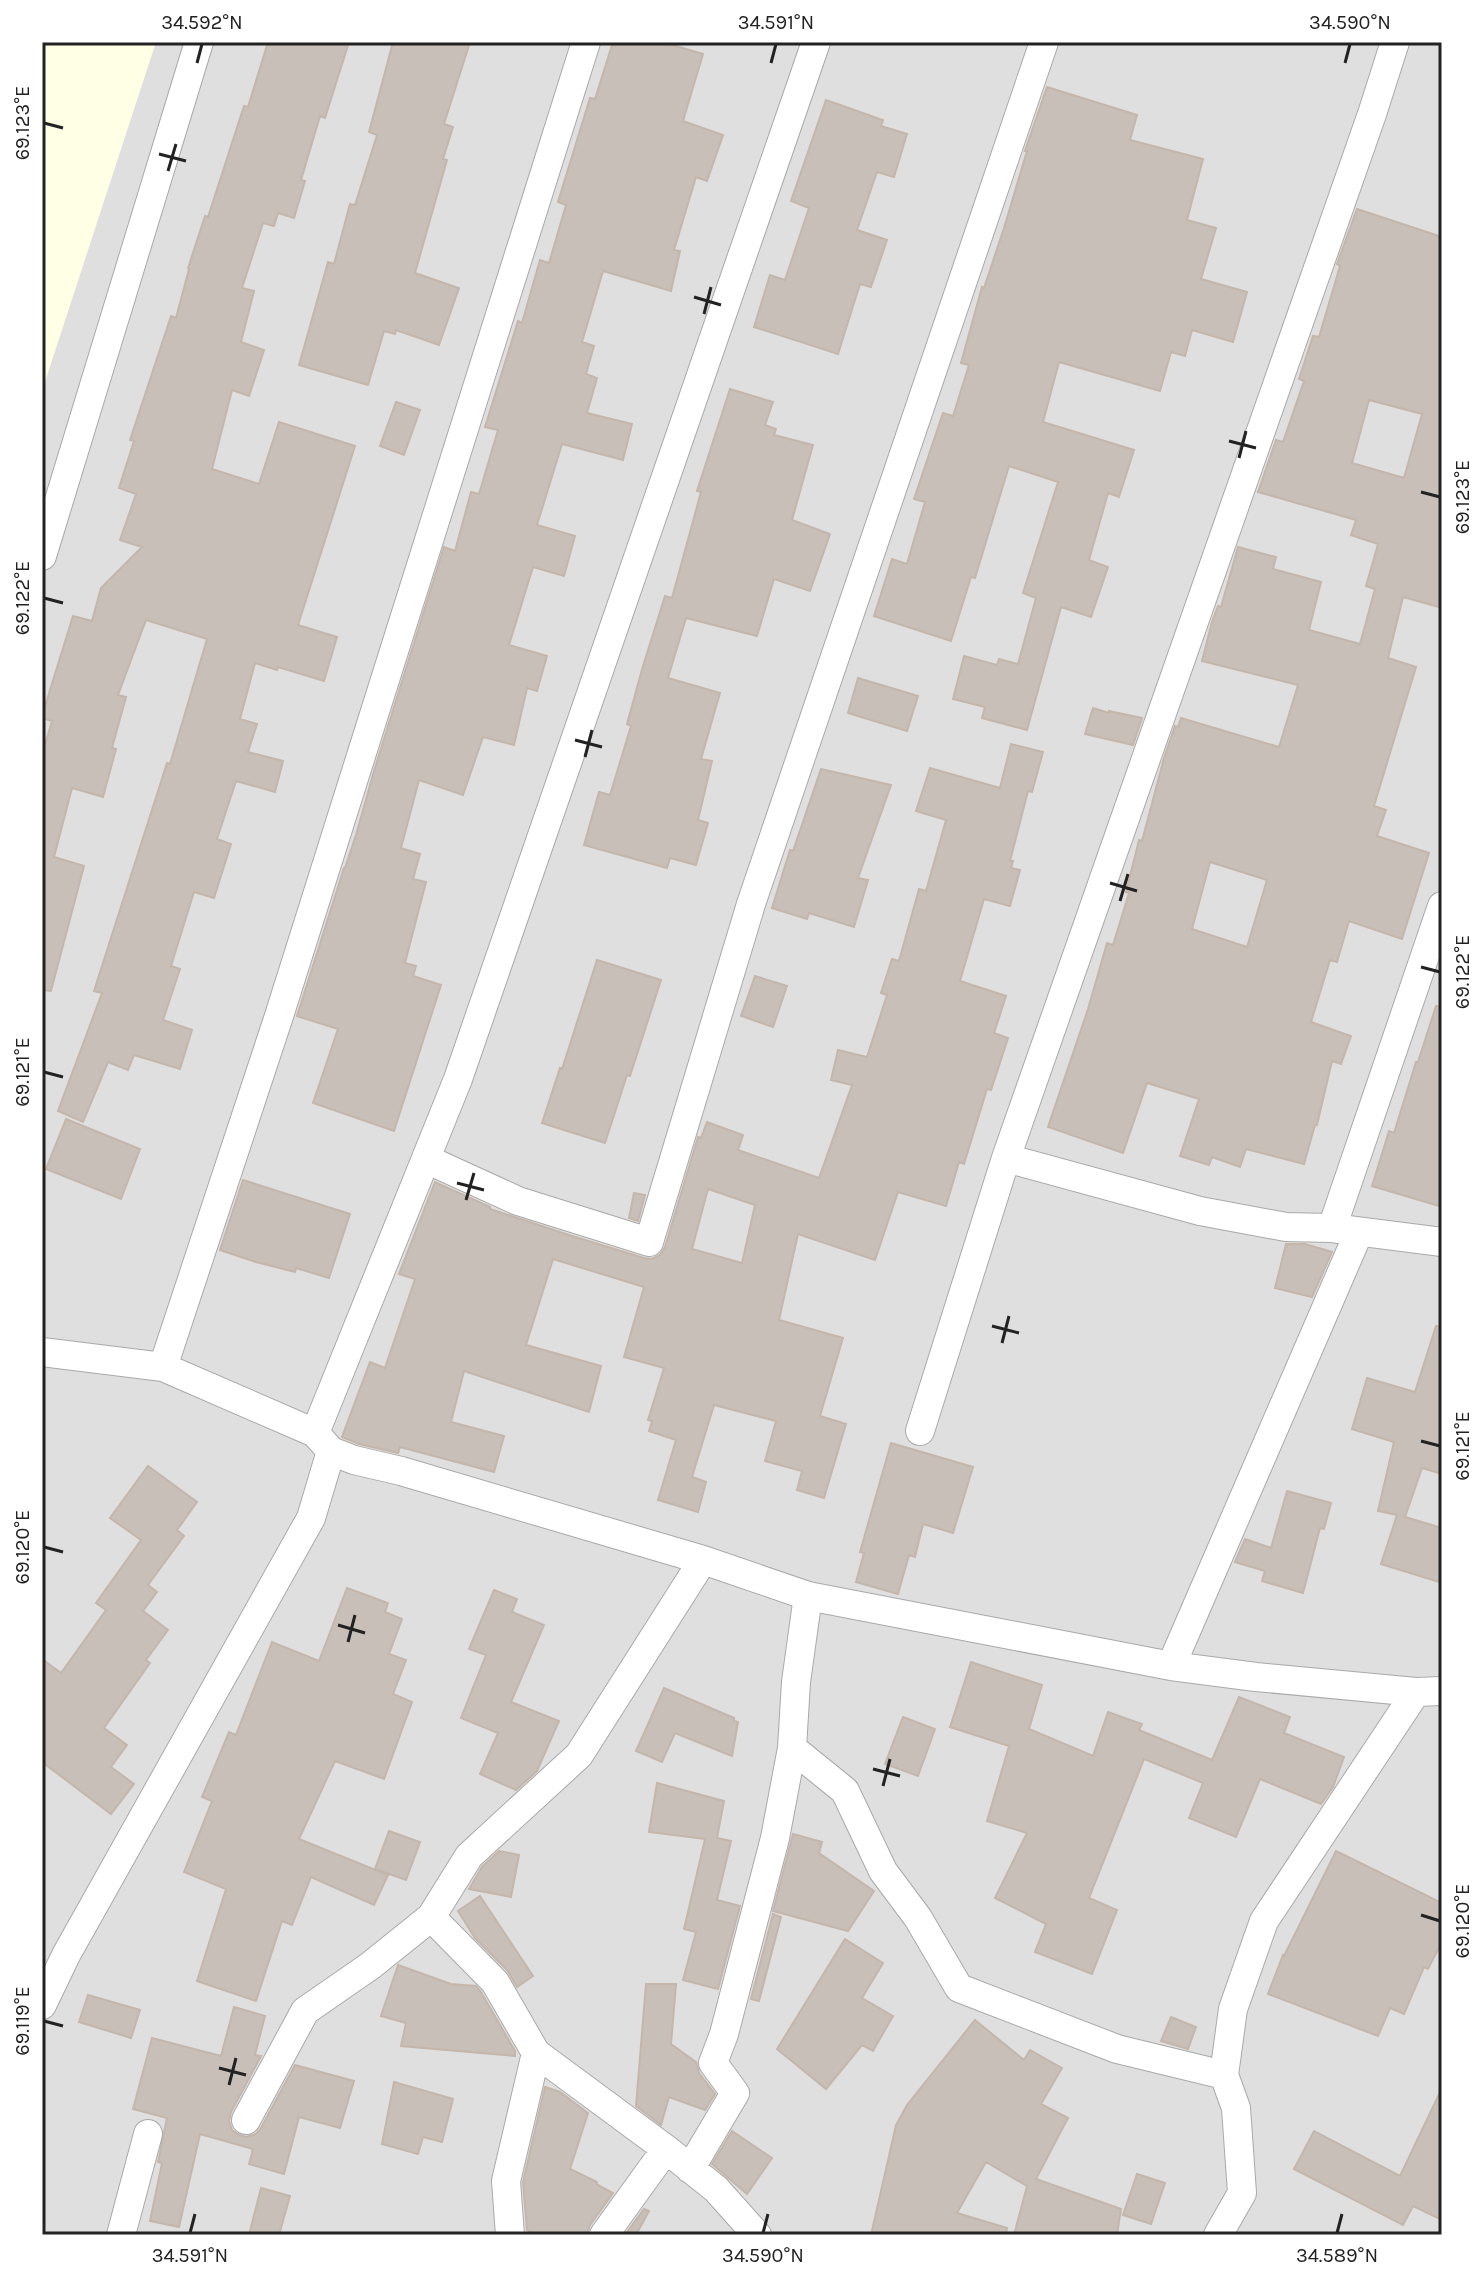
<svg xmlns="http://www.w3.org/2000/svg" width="1484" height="2277" font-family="Karla,sans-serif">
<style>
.residential{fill:#e0dfdf}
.education{fill:#ffffe5}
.building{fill:#c7bfb8;stroke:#c4b6ab;stroke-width:2;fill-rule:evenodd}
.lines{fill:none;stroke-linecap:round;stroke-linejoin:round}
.street-casing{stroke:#a9a9a9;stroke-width:30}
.street{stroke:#fff;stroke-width:28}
.ticks{fill:none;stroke:#222;stroke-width:3}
.neatline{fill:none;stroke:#222;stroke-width:3}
.ticks-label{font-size:20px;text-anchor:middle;fill:#222}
</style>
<rect width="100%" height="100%" fill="#f2efe9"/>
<path class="residential" d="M 42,42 L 1442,42 L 1442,2235 L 42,2235 Z"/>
<path class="education" d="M 42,42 L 156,42 L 42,391 Z"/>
<path class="building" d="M 268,42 L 349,42 L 325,118 L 320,116 L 301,180 L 305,181 L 294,218 L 278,213 L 274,226 L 263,223 L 242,288 L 254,291 L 241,342 L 264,350 L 249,396 L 232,390 L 212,469 L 259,484 L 279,422 L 355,446 L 298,625 L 337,637 L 324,681 L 278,667 L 277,670 L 255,663 L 240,719 L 257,724 L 248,752 L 283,761 L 275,792 L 236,781 L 217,839 L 231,844 L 214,898 L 194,892 L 171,966 L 180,969 L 163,1020 L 192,1030 L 180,1069 L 134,1055 L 128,1070 L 108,1062 L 83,1122 L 58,1111 L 102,993 L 94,991 L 167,763 L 170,764 L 207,639 L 146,620 L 118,695 L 126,697 L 112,748 L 116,749 L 103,797 L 72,788 L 54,857 L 84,866 L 51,991 L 42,990 L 42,755 L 52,721 L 42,718 L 42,716 L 73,616 L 92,621 L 101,588 L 142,547 L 120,540 L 136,494 L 119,488 L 134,441 L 130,440 L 171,316 L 176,318 L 189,269 L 188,268 L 205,216 L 208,217 L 244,106 L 248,107 Z
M 393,42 L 470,42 L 444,124 L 453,127 L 443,159 L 447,160 L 415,273 L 459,288 L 439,345 L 396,330 L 395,334 L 384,331 L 368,385 L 299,365 L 328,262 L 334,264 L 350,204 L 355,205 L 377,135 L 369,132 Z
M 613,42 L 662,42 L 703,54 L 683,121 L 723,135 L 707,181 L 696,177 L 674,250 L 680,251 L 671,291 L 603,271 L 582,342 L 594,346 L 586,374 L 597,378 L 587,413 L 632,424 L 623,460 L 562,444 L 537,525 L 575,536 L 564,576 L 533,567 L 509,645 L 547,656 L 537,691 L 527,688 L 514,745 L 483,737 L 463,795 L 419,780 L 401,848 L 420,854 L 413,879 L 426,882 L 405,963 L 416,966 L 413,976 L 441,985 L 394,1131 L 313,1103 L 338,1029 L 297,1016 L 344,868 L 345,868 L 356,835 L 374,771 L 444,547 L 455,551 L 471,492 L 479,494 L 498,430 L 485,427 L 518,321 L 522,323 L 540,260 L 549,263 L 566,205 L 558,202 L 590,98 L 595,99 Z
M 1047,87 L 1137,115 L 1130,140 L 1203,159 L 1187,220 L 1216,228 L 1201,279 L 1247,292 L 1233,342 L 1192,330 L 1185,356 L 1171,352 L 1160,391 L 1059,362 L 1043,422 L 1134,450 L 1119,497 L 1108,493 L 1089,560 L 1108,567 L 1091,617 L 1061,607 L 1027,730 L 982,718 L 985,707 L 953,699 L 964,656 L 997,665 L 999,659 L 1018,664 L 1036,598 L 1023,593 L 1058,482 L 1009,466 L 975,578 L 971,577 L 951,641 L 874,616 L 892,559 L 907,564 L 925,502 L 914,499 L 943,413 L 953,416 L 969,365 L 961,363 L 982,287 L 984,288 L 1004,228 L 1027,151 L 1025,151 Z
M 826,100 L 883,120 L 881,126 L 907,134 L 894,177 L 877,172 L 857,230 L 887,240 L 871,287 L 860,284 L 838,354 L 754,327 L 770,275 L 785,280 L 809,208 L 791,201 Z
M 1357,209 L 1442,237 L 1442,608 L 1403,597 L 1388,658 L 1416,667 L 1374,806 L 1386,810 L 1377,836 L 1429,853 L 1402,939 L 1349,921 L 1337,962 L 1330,960 L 1311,1022 L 1351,1036 L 1341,1064 L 1332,1061 L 1317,1125 L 1315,1125 L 1304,1164 L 1246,1149 L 1240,1167 L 1212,1157 L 1209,1165 L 1180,1156 L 1199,1099 L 1147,1083 L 1123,1153 L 1048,1127 L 1088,1009 L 1107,943 L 1113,945 L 1129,893 L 1126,892 L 1139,840 L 1142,841 L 1164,758 L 1175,726 L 1178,727 L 1181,718 L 1279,747 L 1298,685 L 1202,661 L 1212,622 L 1218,606 L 1221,607 L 1238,547 L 1276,557 L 1273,569 L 1321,582 L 1309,630 L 1360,644 L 1375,589 L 1366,586 L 1378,544 L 1351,535 L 1356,520 L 1258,492 L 1276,440 L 1283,442 L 1304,381 L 1299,379 L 1313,336 L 1319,337 L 1340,266 L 1337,264 ZM 1369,400 L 1422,414 L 1404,478 L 1352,463 ZM 1210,862 L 1267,880 L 1247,947 L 1192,929 Z
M 730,389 L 773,402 L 765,425 L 776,429 L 774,435 L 813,445 L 792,520 L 830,534 L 810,591 L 774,579 L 757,636 L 686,618 L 668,678 L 720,693 L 701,759 L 712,761 L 698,820 L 708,823 L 696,865 L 670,858 L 667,868 L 584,845 L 599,792 L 610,795 L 631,726 L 627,724 L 643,666 L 665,596 L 672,598 L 701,492 L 697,491 Z
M 396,402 L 420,410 L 404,455 L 380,446 Z
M 858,678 L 918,696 L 907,731 L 848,713 Z
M 1093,708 L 1109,713 L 1109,711 L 1142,718 L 1133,745 L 1085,734 Z
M 1011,744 L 1043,752 L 1032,792 L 1028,791 L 1010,861 L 1013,861 L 1011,868 L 1020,870 L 1010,906 L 984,899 L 960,981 L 1006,996 L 994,1033 L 1008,1038 L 991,1090 L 987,1089 L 964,1164 L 959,1162 L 946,1206 L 898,1192 L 875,1260 L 798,1234 L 779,1320 L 843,1338 L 820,1416 L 846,1424 L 824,1498 L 797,1490 L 802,1471 L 765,1461 L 776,1421 L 714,1405 L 692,1477 L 706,1482 L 698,1512 L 658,1500 L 676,1440 L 649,1431 L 652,1421 L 648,1420 L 664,1368 L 624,1357 L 644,1287 L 553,1259 L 526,1345 L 601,1366 L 589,1412 L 464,1371 L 451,1422 L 504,1436 L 494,1472 L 400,1447 L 398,1453 L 359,1444 L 342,1437 L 370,1362 L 385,1368 L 415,1279 L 399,1274 L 435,1182 L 490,1207 L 490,1209 L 572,1236 L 644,1258 L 652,1259 L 660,1255 L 665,1247 L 698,1137 L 701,1138 L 707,1122 L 743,1135 L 738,1150 L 819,1178 L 852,1085 L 831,1080 L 838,1050 L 867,1057 L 887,995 L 881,993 L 892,959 L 899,961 L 919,889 L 926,891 L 946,820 L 916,811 L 930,768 L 1000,788 ZM 708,1189 L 755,1205 L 742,1263 L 692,1249 Z
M 821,769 L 891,785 L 858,878 L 868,880 L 854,927 L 809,913 L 807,919 L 772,908 L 790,850 L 793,851 Z
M 597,960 L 661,980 L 630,1076 L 627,1075 L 605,1143 L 542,1123 L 560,1068 L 562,1069 Z
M 755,976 L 787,986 L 773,1027 L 741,1016 Z
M 1436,1006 L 1442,1007 L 1442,1207 L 1372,1186 L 1389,1131 L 1394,1133 L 1416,1062 L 1418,1062 Z
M 66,1119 L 140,1149 L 121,1199 L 46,1169 Z
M 243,1180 L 350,1214 L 329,1278 L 296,1268 L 295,1272 L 256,1262 L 220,1250 Z
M 634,1193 L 645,1195 L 638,1221 L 629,1218 Z
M 1286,1244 L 1305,1244 L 1332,1252 L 1312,1297 L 1275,1288 Z
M 1436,1326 L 1442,1327 L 1442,1474 L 1422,1468 L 1405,1517 L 1442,1528 L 1442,1583 L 1381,1564 L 1397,1515 L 1378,1511 L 1394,1442 L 1352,1429 L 1367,1378 L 1415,1392 Z
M 891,1443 L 973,1467 L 953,1533 L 923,1524 L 915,1557 L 909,1555 L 898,1594 L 856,1582 L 864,1553 L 860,1552 Z
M 148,1466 L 197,1502 L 177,1530 L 184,1536 L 148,1585 L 157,1592 L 143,1611 L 168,1630 L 146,1660 L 150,1663 L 104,1728 L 127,1745 L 111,1767 L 134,1784 L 111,1814 L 42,1762 L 42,1659 L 61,1673 L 106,1610 L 96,1603 L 141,1540 L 110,1518 Z
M 1287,1491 L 1331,1503 L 1324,1529 L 1320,1528 L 1303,1593 L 1262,1581 L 1265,1571 L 1235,1562 L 1245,1539 L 1271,1548 Z
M 347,1588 L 388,1603 L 385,1612 L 402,1619 L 389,1654 L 406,1660 L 393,1694 L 412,1702 L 384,1779 L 335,1761 L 299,1839 L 388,1875 L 374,1905 L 311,1877 L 292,1925 L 282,1921 L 256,2001 L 197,1981 L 226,1889 L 184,1872 L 212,1801 L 202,1797 L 229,1732 L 236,1735 L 272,1642 L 319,1661 Z
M 494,1590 L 517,1599 L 512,1612 L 544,1625 L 511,1702 L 559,1721 L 537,1771 L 516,1790 L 480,1774 L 498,1733 L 461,1718 L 486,1655 L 469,1649 Z
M 971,1662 L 1042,1685 L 1029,1729 L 1093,1756 L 1108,1712 L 1142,1724 L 1139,1730 L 1212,1760 L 1239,1697 L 1290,1717 L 1284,1733 L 1344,1757 L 1333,1787 L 1321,1804 L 1260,1779 L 1236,1837 L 1189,1818 L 1203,1783 L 1144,1759 L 1089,1898 L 1117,1910 L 1092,1974 L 1035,1952 L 1046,1924 L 995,1898 L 1027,1833 L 987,1821 L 1009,1746 L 950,1727 Z
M 664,1688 L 734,1718 L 734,1721 L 738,1722 L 732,1756 L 675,1733 L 662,1762 L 636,1751 Z
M 903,1717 L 935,1729 L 918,1776 L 885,1764 Z
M 657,1783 L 724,1801 L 717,1838 L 731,1841 L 717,1900 L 740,1906 L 718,1989 L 683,1980 L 696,1932 L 684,1929 L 705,1839 L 649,1832 Z
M 389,1831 L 420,1842 L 406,1880 L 375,1869 Z
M 793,1834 L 822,1842 L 819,1853 L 874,1891 L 848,1931 L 773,1911 Z
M 499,1851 L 519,1855 L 511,1897 L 469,1889 L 482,1867 Z
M 1336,1851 L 1442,1903 L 1442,1942 L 1428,1969 L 1424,1967 L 1404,2014 L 1390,2008 L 1378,2036 L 1268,1994 L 1283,1955 L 1284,1956 Z
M 480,1896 L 533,1976 L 517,1987 L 507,1970 L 475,1938 L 458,1911 Z
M 773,1914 L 781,1917 L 759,2001 L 751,1999 Z
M 845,1939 L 883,1963 L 862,1998 L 893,2016 L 873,2051 L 862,2045 L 826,2089 L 777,2049 Z
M 398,1965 L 451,1984 L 476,1986 L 481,1992 L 515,2051 L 515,2056 L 401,2046 L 406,2023 L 381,2016 Z
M 646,1984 L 676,1984 L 671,2044 L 696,2062 L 699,2073 L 715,2094 L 705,2110 L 669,2097 L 661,2125 L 636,2106 Z
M 88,1995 L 140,2010 L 131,2038 L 79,2022 Z
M 234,2007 L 265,2016 L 255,2055 L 261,2056 L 231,2112 L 229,2121 L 232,2130 L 239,2135 L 246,2137 L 256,2134 L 261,2128 L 295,2065 L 354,2081 L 340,2128 L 299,2117 L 284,2174 L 249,2164 L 253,2149 L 200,2134 L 179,2227 L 150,2221 L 162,2163 L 158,2162 L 167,2118 L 133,2109 L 152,2038 L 221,2056 Z
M 1171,2017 L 1196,2027 L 1188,2049 L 1161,2041 Z
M 975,2020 L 1024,2060 L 1030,2050 L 1062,2068 L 1041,2104 L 1068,2118 L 1036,2179 L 1121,2209 L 1117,2235 L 1014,2235 L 1027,2186 L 986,2162 L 957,2213 L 1007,2228 L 1006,2235 L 871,2235 L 896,2125 L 907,2105 Z
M 394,2082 L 453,2099 L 442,2142 L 423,2137 L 418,2154 L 382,2144 Z
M 545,2087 L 560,2092 L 588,2113 L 570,2169 L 597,2182 L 596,2184 L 613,2193 L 590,2225 L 587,2235 L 536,2235 L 527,2230 L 523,2182 Z
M 1442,2088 L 1442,2220 L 1413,2206 L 1403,2225 L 1294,2169 L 1314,2131 L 1400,2176 Z
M 732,2131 L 772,2158 L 747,2194 L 712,2164 Z
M 1137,2174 L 1165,2183 L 1151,2224 L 1123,2215 Z
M 261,2188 L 290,2196 L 279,2235 L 249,2235 Z
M 644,2209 L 649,2211 L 636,2235 L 625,2235 Z"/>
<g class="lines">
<g class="street-casing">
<path id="street" d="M 42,556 L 199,42
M 1006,1158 L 1200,1211 L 1286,1227 L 1332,1228 L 1442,1242
M 426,1159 L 518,1201 L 649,1242 L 751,904 L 1044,42
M 1332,1228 L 1442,906
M 42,1352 L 163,1367 L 315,1433 L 331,1451 L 354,1460 L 401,1471 L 703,1560 L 808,1596 L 1171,1666 L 1256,1677 L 1416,1692 L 1442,1691
M 163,1367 L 279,1016 L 586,42
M 920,1431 L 1006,1158 L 1372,114 L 1395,42
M 315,1433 L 458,1079 L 816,42
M 1171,1666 L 1359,1232
M 792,1748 L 845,1791 L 883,1871 L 918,1918 L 959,1988 L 1117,2049 L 1224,2075
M 431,1917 L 495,1982 L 536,2053 L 506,2181 L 510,2235
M 42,2005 L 66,1955 L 311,1518 L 331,1451
M 536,2053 L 666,2149 L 716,2189 L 757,2235
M 246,2120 L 305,2011 L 370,1966 L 431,1917 L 469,1856 L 579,1755 L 703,1560
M 690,2169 L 735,2093 L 713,2063 L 724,2034 L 775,1838 L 792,1748 L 796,1682 L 808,1596
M 121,2235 L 148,2134
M 604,2235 L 666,2149
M 1218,2235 L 1242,2193 L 1236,2108 L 1224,2075 L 1233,2009 L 1264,1921 L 1416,1692"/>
</g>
<use href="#street" class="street"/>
</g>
<path class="ticks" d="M 197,63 L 202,44M 771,63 L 776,44M 1345,63 L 1350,44M 44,123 L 63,128M 159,154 L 186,161M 168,171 L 176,144M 694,297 L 721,305M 704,314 L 711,287M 1229,441 L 1256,448M 1239,458 L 1246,431M 1421,492 L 1440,497M 44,598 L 63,603M 575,740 L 602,747M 585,757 L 592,730M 1110,883 L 1137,891M 1120,901 L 1128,874M 1421,967 L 1440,972M 44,1072 L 63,1077M 457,1183 L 484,1190M 466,1200 L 474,1173M 992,1326 L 1019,1333M 1002,1343 L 1009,1316M 1421,1441 L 1440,1446M 44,1547 L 63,1552M 338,1625 L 365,1633M 348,1642 L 355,1615M 873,1769 L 900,1776M 883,1786 L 890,1759M 1421,1915 L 1440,1921M 44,2021 L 63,2026M 219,2068 L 246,2075M 229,2085 L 236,2058M 190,2233 L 195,2214M 763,2233 L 768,2214M 1337,2233 L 1342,2214"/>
<rect width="1484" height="2277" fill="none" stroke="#ffffff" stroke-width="88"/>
<rect x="44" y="44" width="1396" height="2189" class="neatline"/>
<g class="ticks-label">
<text x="202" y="29">34.592°N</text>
<text x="776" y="29">34.591°N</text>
<text x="1350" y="29">34.590°N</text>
<text transform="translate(22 123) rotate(-90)" y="7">69.123°E</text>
<text transform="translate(1462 497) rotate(-90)" y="7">69.123°E</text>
<text transform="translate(22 598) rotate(-90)" y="7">69.122°E</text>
<text transform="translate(1462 972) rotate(-90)" y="7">69.122°E</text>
<text transform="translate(22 1072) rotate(-90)" y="7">69.121°E</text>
<text transform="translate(1462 1446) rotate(-90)" y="7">69.121°E</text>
<text transform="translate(22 1547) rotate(-90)" y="7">69.120°E</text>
<text transform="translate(1462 1921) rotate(-90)" y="7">69.120°E</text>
<text transform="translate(22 2021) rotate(-90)" y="7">69.119°E</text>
<text x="190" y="2262">34.591°N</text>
<text x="763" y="2262">34.590°N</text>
<text x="1337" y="2262">34.589°N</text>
</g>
</svg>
